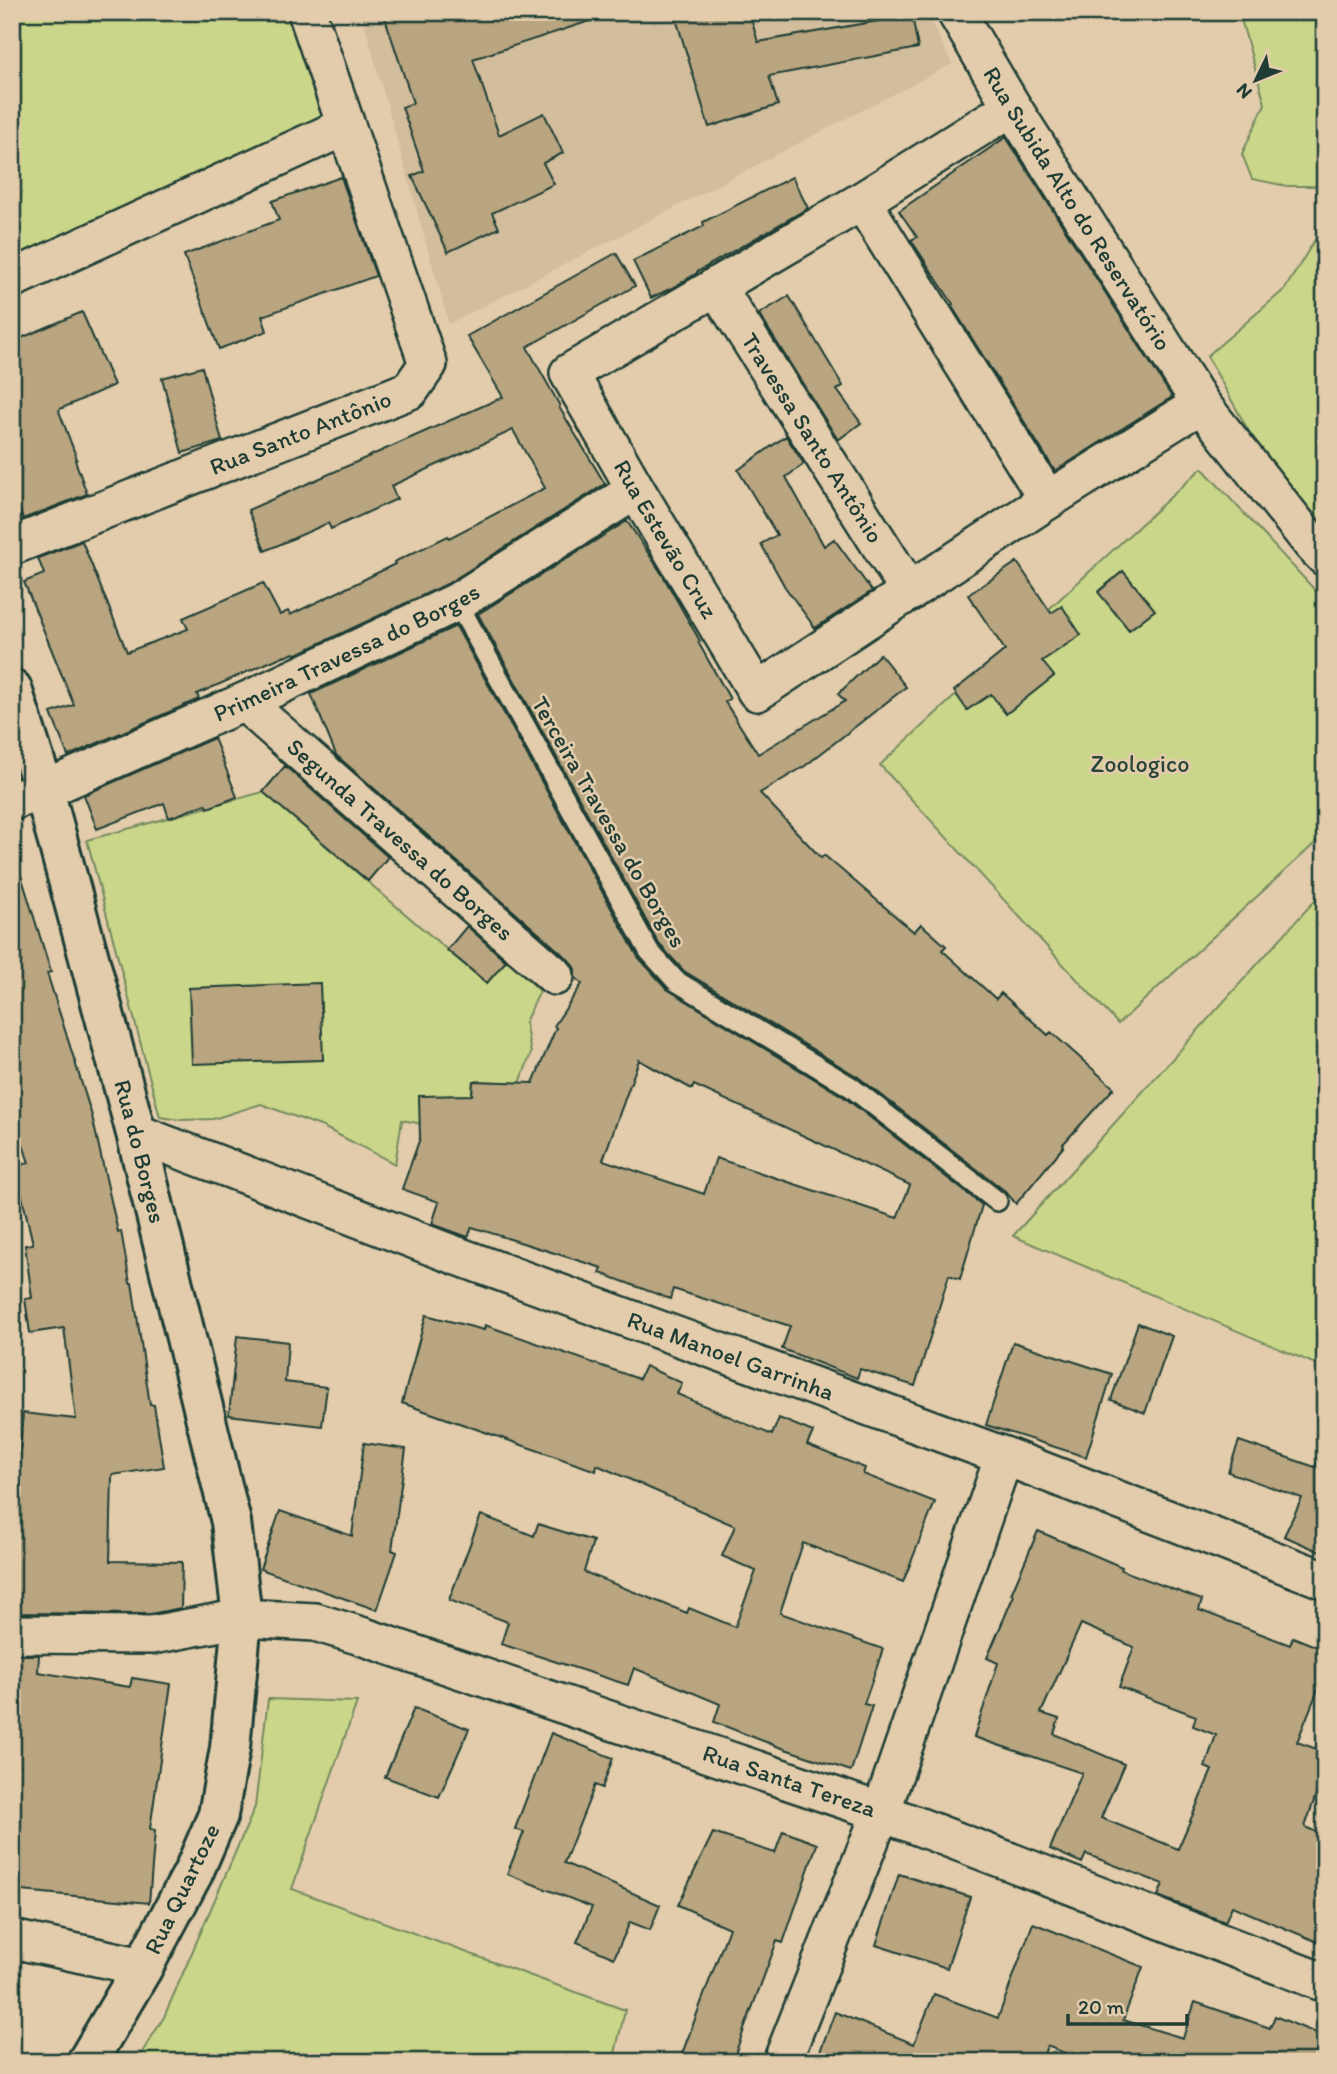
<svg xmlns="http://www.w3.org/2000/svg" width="1337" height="2074" font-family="Itim,sans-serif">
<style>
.built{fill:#d2bd9c}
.green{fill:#cad689;stroke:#748a5e;stroke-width:2}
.building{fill:#b9a580;stroke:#1f3d34;stroke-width:2;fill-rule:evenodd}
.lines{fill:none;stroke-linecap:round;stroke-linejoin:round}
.service-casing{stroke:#1f3d34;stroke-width:24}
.minor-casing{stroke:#1f3d34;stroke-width:42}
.tertiary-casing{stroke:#1f3d34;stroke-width:44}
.service{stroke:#e2ccab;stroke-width:19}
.minor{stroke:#e2ccab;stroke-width:37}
.tertiary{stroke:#e2ccab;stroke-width:38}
.labels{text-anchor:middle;stroke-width:5;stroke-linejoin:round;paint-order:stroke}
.street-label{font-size:24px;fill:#1f3d34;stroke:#e2ccab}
.park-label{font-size:24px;fill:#284538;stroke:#e2ccab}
</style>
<rect width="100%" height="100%" fill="#e2ccab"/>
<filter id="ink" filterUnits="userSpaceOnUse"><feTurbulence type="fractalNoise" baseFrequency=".0143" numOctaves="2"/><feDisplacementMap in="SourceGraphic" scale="14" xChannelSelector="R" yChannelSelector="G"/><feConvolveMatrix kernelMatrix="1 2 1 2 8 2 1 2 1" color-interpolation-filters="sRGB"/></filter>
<g filter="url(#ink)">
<path class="built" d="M 361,12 L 926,12 L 952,64 L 449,324 Z"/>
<path class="green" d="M 12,12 L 287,12 L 322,118 L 12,262 Z
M 1239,12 L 1325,12 L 1325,186 L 1287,186 L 1252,179 L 1242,154 L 1265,104 Z
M 1325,223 L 1325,526 L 1263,457 L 1207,356 L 1285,289 Z
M 1202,468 L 1325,601 L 1325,834 L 1118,1024 L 880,765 Z
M 263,792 L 486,983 L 507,959 L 540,991 L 525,1022 L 531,1053 L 520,1083 L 473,1081 L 467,1133 L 402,1120 L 395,1164 L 323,1127 L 261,1104 L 213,1119 L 181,1120 L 160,1117 L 87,840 Z
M 1325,889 L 1325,1368 L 1013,1236 Z
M 268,1699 L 357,1702 L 292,1889 L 625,2010 L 613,2062 L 136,2062 L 164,2017 L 255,1807 Z"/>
<path class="building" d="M 383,12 L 595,12 L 596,19 L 473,59 L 499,135 L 544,113 L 563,153 L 543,163 L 554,184 L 492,213 L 499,228 L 448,252 L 412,176 L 424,171 L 402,107 L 413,103 Z
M 674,12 L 749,12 L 758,42 L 912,15 L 918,48 L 769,76 L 778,105 L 709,127 Z
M 1006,137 L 1172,397 L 1055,471 L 951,305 L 953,304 L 911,240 L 917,237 L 899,211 Z
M 341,177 L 376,276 L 262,316 L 267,331 L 219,349 L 184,255 L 279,220 L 272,201 Z
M 792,177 L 808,208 L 697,272 L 697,273 L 674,287 L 651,298 L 633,261 L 704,226 L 703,222 Z
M 616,253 L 635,286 L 527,347 L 560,406 L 559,407 L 605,484 L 447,584 L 295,655 L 294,653 L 284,657 L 283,656 L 197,694 L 199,699 L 68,756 L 51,713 L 74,705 L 24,582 L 44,574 L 38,558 L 82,541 L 127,652 L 188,629 L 183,618 L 263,583 L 280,615 L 288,611 L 290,615 L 357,583 L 395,564 L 394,562 L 448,536 L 449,538 L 545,488 L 513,430 L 391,486 L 397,499 L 331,529 L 328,523 L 265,551 L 248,510 L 503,397 L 467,336 Z
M 789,296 L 843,386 L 837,390 L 861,423 L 838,440 L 759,314 Z
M 82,312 L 114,385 L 60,409 L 59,411 L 77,459 L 75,460 L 87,494 L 23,519 L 12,490 L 12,342 Z
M 202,367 L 222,441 L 182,453 L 162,378 Z
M 786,436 L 804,464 L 786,477 L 824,546 L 834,539 L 872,591 L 815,628 L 785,587 L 761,544 L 777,535 L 738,470 Z
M 627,521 L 662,574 L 700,641 L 698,642 L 730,699 L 725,702 L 758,754 L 845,701 L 838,694 L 880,654 L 906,687 L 805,766 L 760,793 L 821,858 L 824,855 L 914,932 L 921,924 L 946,946 L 942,950 L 996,999 L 1001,993 L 1048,1035 L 1051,1032 L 1114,1088 L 1063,1144 L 1064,1146 L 1016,1204 L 1005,1191 L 858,1077 L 684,971 L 659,944 L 478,614 Z
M 1017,562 L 1051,613 L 1062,606 L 1081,635 L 1042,661 L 1054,676 L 1006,714 L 991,694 L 967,710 L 954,691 L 1005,650 L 968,595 Z
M 1123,571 L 1155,610 L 1129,630 L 1098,592 Z
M 456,626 L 638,957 L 667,989 L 844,1097 L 982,1205 L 960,1279 L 949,1275 L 915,1386 L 860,1369 L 857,1378 L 782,1349 L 790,1326 L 673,1289 L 670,1299 L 600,1273 L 602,1268 L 472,1227 L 468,1237 L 432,1224 L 439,1202 L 402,1189 L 420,1138 L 419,1096 L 472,1095 L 473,1081 L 533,1083 L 556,1028 L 554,1026 L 582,984 L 575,977 L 575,969 L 569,960 L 336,755 L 311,694 ZM 639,1060 L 692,1089 L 694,1085 L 910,1185 L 897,1218 L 716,1158 L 704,1194 L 603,1160 Z
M 214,738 L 237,797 L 208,808 L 206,804 L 169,818 L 164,803 L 97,829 L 84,795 Z
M 285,766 L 388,857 L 368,881 L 263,792 Z
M 20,872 L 51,972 L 47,973 L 92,1116 L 118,1232 L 121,1231 L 130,1283 L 132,1283 L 137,1316 L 150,1405 L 154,1405 L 164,1467 L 112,1475 L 110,1561 L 182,1562 L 181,1608 L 150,1614 L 12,1613 L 12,1458 L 19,1459 L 23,1413 L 76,1419 L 64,1328 L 30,1333 L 25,1299 L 32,1298 L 25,1245 L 33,1244 L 15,1166 L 29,1163 L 12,1111 L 12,874 Z
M 467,926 L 506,961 L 487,983 L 447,950 Z
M 320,983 L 323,1060 L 192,1064 L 189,988 Z
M 426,1315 L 484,1330 L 485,1325 L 639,1379 L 645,1366 L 682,1383 L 677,1394 L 772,1435 L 779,1418 L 813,1432 L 807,1445 L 865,1468 L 863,1474 L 935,1502 L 903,1582 L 803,1543 L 780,1613 L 883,1649 L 864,1704 L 872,1706 L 851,1771 L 779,1747 L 714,1722 L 720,1704 L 634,1668 L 628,1685 L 501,1644 L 508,1622 L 449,1600 L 481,1515 L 534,1536 L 538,1524 L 593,1541 L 584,1572 L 687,1613 L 689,1608 L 735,1627 L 756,1571 L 722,1556 L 735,1526 L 597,1465 L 596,1471 L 402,1403 Z
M 1138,1323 L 1172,1336 L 1145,1413 L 1111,1400 Z
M 237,1336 L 288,1342 L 285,1382 L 327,1387 L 322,1426 L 229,1415 Z
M 1013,1342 L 1112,1374 L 1086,1457 L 986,1425 Z
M 1239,1441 L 1315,1467 L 1325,1446 L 1325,1554 L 1284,1536 L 1302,1498 L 1228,1472 Z
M 364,1443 L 406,1449 L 392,1550 L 397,1552 L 377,1610 L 260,1569 L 280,1511 L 352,1536 Z
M 1038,1531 L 1122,1567 L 1121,1570 L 1202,1600 L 1199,1610 L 1290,1645 L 1293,1637 L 1325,1650 L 1325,1672 L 1297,1742 L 1325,1752 L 1325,1768 L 1305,1827 L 1325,1836 L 1325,1945 L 1232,1906 L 1225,1922 L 1158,1896 L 1163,1884 L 1086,1854 L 1082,1863 L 1050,1849 L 1082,1773 L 974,1737 L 998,1663 L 987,1658 L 1014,1595 L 1011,1594 ZM 1081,1624 L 1134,1647 L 1119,1687 L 1196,1716 L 1193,1726 L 1216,1735 L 1205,1767 L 1212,1770 L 1178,1849 L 1101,1818 L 1124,1764 L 1054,1734 L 1059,1719 L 1041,1713 Z
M 12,1655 L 39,1655 L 38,1672 L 130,1687 L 132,1678 L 171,1684 L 150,1829 L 155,1830 L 149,1903 L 12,1890 Z
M 414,1708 L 469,1729 L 439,1797 L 385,1777 Z
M 551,1733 L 613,1758 L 602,1788 L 595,1785 L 564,1863 L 660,1905 L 650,1930 L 630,1922 L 614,1958 L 577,1942 L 592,1907 L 507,1874 L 524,1832 L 515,1829 Z
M 783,1831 L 817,1844 L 783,1943 L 777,1941 L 732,2062 L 679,2062 L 729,1928 L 678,1905 L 713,1833 L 775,1853 Z
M 899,1874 L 970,1897 L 947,1968 L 876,1945 Z
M 1033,1923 L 1143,1967 L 1123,2020 L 1183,2038 L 1195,2002 L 1270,2028 L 1275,2016 L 1325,2037 L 1325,2062 L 1088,2062 L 1047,2046 L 1041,2062 L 816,2062 L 835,2012 L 914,2044 L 934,1994 L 998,2018 Z"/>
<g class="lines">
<g class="service-casing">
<path id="service" d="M 457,602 L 649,951 L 676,981 L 851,1087 L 997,1201"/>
</g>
<g class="minor-casing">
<g id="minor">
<path id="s1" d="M 956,12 L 1012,107 L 1201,404 L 1313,545 L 1325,557"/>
<path id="s2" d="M 1012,107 L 862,201 L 569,373 L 636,490 L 757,692 L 1048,500 L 1201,404"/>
<path d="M 862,201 L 1048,500"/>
<path d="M 12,279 L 346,126"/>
<path id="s3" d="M 716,286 L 910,592"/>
<path id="s4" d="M 12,546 L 410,390 L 428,364 L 307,12"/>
<path id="s5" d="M 244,702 L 555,976"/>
<path id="s6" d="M 12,801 L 44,790 L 244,702 L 457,602 L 636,490"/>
<path id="s7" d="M 136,1133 L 444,1251 L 1004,1456 L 1325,1580"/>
<path id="s8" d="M 12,1634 L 152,1635 L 242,1618 L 315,1622 L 361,1636 L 881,1812 L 1325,1983"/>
<path d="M 12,1939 L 143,1967"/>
<path d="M 782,2062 L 881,1812 L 1004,1456"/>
</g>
</g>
<g class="tertiary-casing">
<g id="tertiary">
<path id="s9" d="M 12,689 L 44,790 L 136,1133 L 231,1522 L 242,1618 L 230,1748 L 218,1815 L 193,1873 L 143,1967 L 87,2062"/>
</g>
</g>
<use href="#service" class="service"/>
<use href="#minor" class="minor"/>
<use href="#tertiary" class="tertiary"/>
</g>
</g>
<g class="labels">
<g class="street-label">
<text dy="8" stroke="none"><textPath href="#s1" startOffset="231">Rua Subida Alto do Reservatório</textPath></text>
<text dy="8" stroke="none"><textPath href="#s4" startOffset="310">Rua Santo Antônio</textPath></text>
<text dy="8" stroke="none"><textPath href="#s3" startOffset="180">Travessa Santo Antônio</textPath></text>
<text dy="8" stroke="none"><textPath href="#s2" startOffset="709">Rua Estevão Cruz</textPath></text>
<text dy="8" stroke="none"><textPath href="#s6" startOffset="366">Primeira Travessa do Borges</textPath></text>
<text transform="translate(609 822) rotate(60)" y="8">Terceira Travessa do Borges</text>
<text dy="8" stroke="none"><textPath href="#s5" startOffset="208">Segunda Travessa do Borges</textPath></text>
<text dy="8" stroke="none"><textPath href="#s9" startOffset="480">Rua do Borges</textPath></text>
<text dy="8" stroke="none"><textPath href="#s7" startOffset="635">Rua Manoel Garrinha</textPath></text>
<text dy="8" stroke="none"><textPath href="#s8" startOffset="805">Rua Santa Tereza</textPath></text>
<text transform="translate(182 1889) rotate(-64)" y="8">Rua Quartoze</text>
</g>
<g class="park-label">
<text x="1140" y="772">Zoologico</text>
</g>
</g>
<rect width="1337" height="2074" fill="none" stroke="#e2ccab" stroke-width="42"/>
<rect x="21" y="21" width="1295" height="2032" fill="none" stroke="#1f3d34" stroke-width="2.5" filter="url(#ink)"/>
<g transform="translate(1256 80) rotate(227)" stroke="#e2ccab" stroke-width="5" paint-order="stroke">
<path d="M0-5L12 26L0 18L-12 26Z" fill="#1f3d34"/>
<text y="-10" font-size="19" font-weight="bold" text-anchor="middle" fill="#1f3d34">N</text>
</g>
<path d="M1068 2014v10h119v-10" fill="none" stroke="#1f3d34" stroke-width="3.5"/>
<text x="1078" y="2014" font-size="21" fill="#1f3d34" stroke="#e2ccab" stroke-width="5" paint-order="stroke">20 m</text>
</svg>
